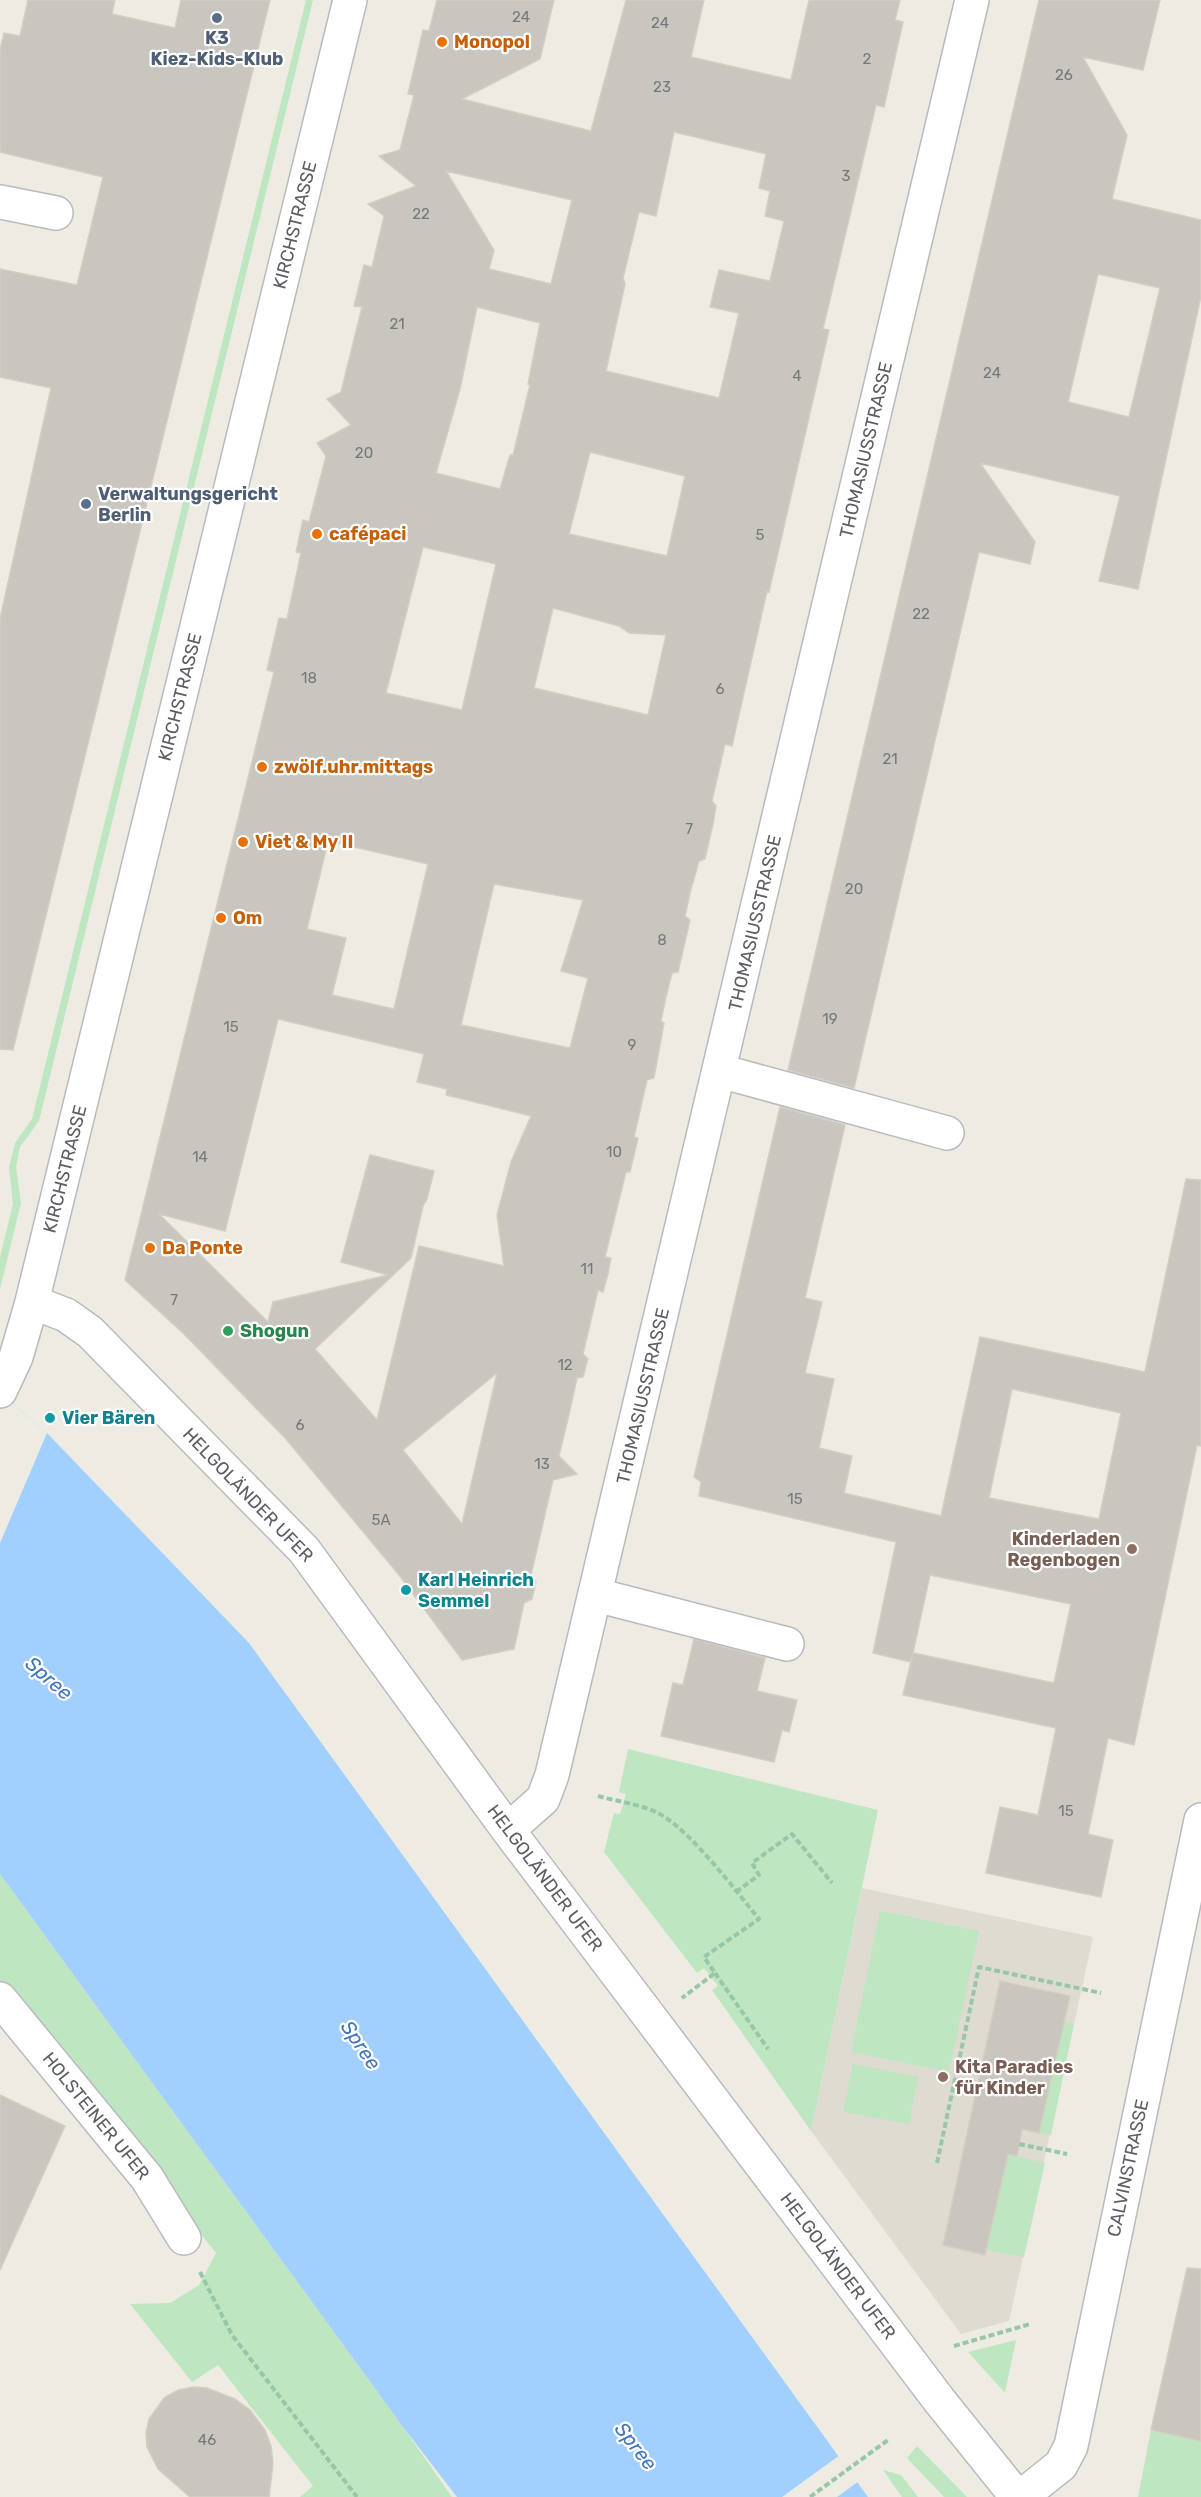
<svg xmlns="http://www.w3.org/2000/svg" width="1201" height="2497" font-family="Rubik,sans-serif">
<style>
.education{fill:#dedbd1}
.green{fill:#bee6c1}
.water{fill:#a1d0ff}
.pier{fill:#eeece2}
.building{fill:#c9c6c0;stroke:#d2cec1;stroke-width:1.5;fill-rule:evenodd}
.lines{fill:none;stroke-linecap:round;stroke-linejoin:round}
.minor-casing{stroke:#b8babf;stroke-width:36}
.path{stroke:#97c7a8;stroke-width:4;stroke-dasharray:6 3;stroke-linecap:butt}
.minor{stroke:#fff;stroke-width:33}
.service-dot{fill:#5c6f8a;stroke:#fff;stroke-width:2}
.food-dot{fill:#e8710a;stroke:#fff;stroke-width:2}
.leisure-dot{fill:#2e9e5b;stroke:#fff;stroke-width:2}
.culture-dot{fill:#0f9aa8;stroke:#fff;stroke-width:2}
.education-dot{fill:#8d6e63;stroke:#fff;stroke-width:2}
.labels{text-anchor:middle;stroke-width:4.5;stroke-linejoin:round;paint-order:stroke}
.number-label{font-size:15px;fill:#76787b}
.service-label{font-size:18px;font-weight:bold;fill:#4e5e75;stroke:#fff}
.food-label{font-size:18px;font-weight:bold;fill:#c56008;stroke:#fff;text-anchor:start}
.street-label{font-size:18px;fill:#5b5e64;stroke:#fff}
.leisure-label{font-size:18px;font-weight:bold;fill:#27864d;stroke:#fff;text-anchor:start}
.culture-label{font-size:18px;font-weight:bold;fill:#0d838f;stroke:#fff;text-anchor:start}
.education-label{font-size:18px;font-weight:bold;fill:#785e54;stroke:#fff;text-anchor:end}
.water-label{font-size:20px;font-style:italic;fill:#4074bb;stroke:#fff}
</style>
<rect width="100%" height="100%" fill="#eeece2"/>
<path class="education" d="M 862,1888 L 1093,1937 L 1009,2321 L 961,2334 L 811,2131 Z"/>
<path class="green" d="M 306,0 L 313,0 L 39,1121 L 20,1147 L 16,1167 L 21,1203 L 0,1289 L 0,1257 L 13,1204 L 9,1168 L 15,1143 L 32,1119 Z
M 628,1749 L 878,1810 L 811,2131 L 712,1990 L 718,1986 L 704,1968 L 697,1973 L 604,1852 L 614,1813 L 620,1814 L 626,1794 L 619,1792 Z
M 0,1874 L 403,2427 L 452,2497 L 300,2497 L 313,2486 L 218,2365 L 192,2382 L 130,2304 L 170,2303 L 199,2285 L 216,2253 L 0,1982 Z
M 880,1911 L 979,1931 L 949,2072 L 851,2052 Z
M 1065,2022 L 1074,2024 L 1051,2135 L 1039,2133 Z
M 853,2064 L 918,2077 L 909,2124 L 843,2112 Z
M 1008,2154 L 1045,2163 L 1024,2257 L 986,2250 Z
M 1016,2340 L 1005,2393 L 968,2352 Z
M 1151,2430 L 1201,2441 L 1201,2497 L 1138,2497 Z
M 917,2446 L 967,2497 L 944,2497 L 907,2458 Z
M 883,2470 L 901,2475 L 918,2497 L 902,2497 Z"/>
<path class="water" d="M 0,1393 L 47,1433 L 249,1643 L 868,2497 L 457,2497 L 403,2427 L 0,1874 Z"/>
<path class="pier" d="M 0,1393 L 47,1433 L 0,1543 Z
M 840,2455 L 859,2481 L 837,2497 L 782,2497 Z"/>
<path class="building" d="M 28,0 L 115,0 L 112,14 L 175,28 L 181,0 L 270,0 L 13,1050 L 0,1049 L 0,619 L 51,388 L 0,377 L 0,269 L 77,285 L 103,177 L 0,152 L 0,50 L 4,33 L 20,36 Z
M 437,0 L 554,0 L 540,59 L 462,99 L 591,131 L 626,0 L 704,0 L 691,57 L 791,80 L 809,0 L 900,0 L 895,20 L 903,22 L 884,107 L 876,105 L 823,329 L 829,330 L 769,592 L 767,591 L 732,746 L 725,744 L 712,801 L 716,806 L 713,824 L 705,859 L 699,861 L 691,889 L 685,916 L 690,920 L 678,972 L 672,973 L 666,997 L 661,1021 L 664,1023 L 654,1078 L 647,1080 L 634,1137 L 638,1138 L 630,1172 L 626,1172 L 605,1257 L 611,1258 L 608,1274 L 603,1292 L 598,1290 L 583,1354 L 588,1359 L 583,1377 L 577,1378 L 570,1410 L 559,1456 L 577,1474 L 553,1480 L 531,1575 L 536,1582 L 532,1599 L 524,1603 L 514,1649 L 462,1660 L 399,1575 L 286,1439 L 184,1334 L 125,1280 L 274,672 L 267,670 L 279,618 L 287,619 L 301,553 L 296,552 L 303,520 L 309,522 L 326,456 L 317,443 L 351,425 L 327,399 L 341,392 L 362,307 L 354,306 L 364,265 L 372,267 L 384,216 L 368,204 L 416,186 L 379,156 L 400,150 L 414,95 L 408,94 L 423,30 L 429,31 ZM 674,132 L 766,154 L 759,188 L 770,191 L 765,216 L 784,221 L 770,281 L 719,270 L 710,307 L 739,313 L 719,398 L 606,371 L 625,284 L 623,278 L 639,212 L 656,216 ZM 446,171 L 572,200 L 551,284 L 489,269 L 494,250 ZM 477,307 L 540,323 L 528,384 L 530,385 L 513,455 L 510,455 L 500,489 L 436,473 L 460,389 ZM 590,452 L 685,476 L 667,556 L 569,534 ZM 423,547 L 496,564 L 462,710 L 386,693 ZM 553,608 L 619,626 L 629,633 L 666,635 L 648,715 L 534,688 ZM 328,841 L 428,864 L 394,1009 L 332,995 L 346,938 L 307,929 ZM 494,884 L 583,900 L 561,971 L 588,978 L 570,1048 L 461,1025 ZM 278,1019 L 424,1054 L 417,1082 L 447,1089 L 446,1095 L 531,1116 L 511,1162 L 497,1215 L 504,1266 L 419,1246 L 377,1420 L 315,1349 L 411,1258 L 423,1206 L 427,1199 L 434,1171 L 370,1155 L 341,1262 L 388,1275 L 273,1302 L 268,1322 L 159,1214 L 225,1231 ZM 497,1373 L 462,1524 L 403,1450 Z
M 1039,0 L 1160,0 L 1143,70 L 1083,57 L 1127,135 L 1112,199 L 1201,220 L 1201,296 L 1138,589 L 1099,581 L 1120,496 L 980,463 L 1035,542 L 1030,564 L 979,552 L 854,1088 L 788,1070 ZM 1098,274 L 1160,288 L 1129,417 L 1068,402 Z
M 780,1107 L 845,1125 L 805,1298 L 822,1302 L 805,1373 L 834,1379 L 819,1448 L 852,1456 L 844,1493 L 941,1516 L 980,1337 L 1145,1372 L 1186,1179 L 1201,1180 L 1201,1446 L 1197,1445 L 1134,1745 L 1108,1738 L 1088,1834 L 1113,1840 L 1101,1897 L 986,1873 L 1000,1807 L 1038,1815 L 1056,1728 L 903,1695 L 913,1653 L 1054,1683 L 1071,1604 L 930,1575 L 911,1662 L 873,1653 L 896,1542 L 699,1496 L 701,1482 L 694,1477 ZM 1012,1389 L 1121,1413 L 1099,1519 L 989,1498 Z
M 694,1639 L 765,1658 L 757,1691 L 797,1700 L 789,1732 L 782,1730 L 774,1762 L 661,1736 L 673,1683 L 683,1685 Z
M 1000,1981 L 1070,1996 L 1039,2133 L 1022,2129 L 1017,2156 L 1008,2154 L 985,2255 L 943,2245 Z
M 0,2095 L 65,2126 L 0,2270 Z
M 1187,2268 L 1201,2269 L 1201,2441 L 1151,2430 Z
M 194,2387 L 207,2388 L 235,2399 L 250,2410 L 265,2430 L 271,2446 L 273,2464 L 269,2497 L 190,2497 L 158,2469 L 147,2447 L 146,2433 L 149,2419 L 164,2398 L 178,2390 Z"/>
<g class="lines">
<g class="minor-casing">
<path id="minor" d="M 0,202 L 56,213
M 720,1071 L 947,1133
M 32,1302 L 66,1315 L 90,1332 L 304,1550 L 508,1830 L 652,2020 L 939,2400 L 1017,2497
M 0,1391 L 16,1357 L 32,1302 L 350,0
M 596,1595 L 787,1644
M 508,1830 L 543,1799 L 552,1775 L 972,0
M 0,1999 L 147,2178 L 184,2238
M 1021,2497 L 1061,2465 L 1071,2446 L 1201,1820"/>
</g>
<path class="path" d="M 598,1796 C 616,1801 638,1804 656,1812 C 687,1826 736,1891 759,1919 L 704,1957 L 715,1973 L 682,1998
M 736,1892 L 759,1875 L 752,1863 L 792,1834 L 832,1883
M 715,1973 L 768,2049
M 957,2068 L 979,2074
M 1019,2144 L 1067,2154
M 937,2163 L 979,1967 L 1101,1993
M 200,2272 L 232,2335 L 357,2497
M 954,2346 L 1030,2324
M 810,2497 L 888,2440"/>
<use href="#minor" class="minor"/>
</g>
<g class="service-dot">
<circle cx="217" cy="18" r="6"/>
<circle cx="86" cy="504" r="6"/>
</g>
<g class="food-dot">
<circle cx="442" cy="42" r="6"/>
<circle cx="317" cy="534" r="6"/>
<circle cx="262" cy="767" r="6"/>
<circle cx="243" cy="842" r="6"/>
<circle cx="221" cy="918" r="6"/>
<circle cx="150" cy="1248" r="6"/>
</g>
<circle class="leisure-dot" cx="228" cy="1331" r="6"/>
<g class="culture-dot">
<circle cx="50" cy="1418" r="6"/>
<circle cx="406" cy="1590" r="6"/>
</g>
<g class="education-dot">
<circle cx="1132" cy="1549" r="6"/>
<circle cx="943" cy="2077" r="6"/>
</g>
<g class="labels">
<g class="number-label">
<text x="521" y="22">24</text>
<text x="660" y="28">24</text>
<text x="867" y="64">2</text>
<text x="1064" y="80">26</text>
<text x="662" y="92">23</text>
<text x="846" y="181">3</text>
<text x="421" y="219">22</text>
<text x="397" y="329">21</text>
<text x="992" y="378">24</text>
<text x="797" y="381">4</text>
<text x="364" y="458">20</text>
<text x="760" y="540">5</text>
<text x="921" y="619">22</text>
<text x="309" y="683">18</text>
<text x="720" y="694">6</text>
<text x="890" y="764">21</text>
<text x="689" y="834">7</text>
<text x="854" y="894">20</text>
<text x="662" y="945">8</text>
<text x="830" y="1024">19</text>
<text x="231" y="1032">15</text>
<text x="632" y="1050">9</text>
<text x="614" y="1157">10</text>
<text x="200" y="1162">14</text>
<text x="587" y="1274">11</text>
<text x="174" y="1305">7</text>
<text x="565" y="1370">12</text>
<text x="300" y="1430">6</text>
<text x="542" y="1469">13</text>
<text x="795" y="1504">15</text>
<text x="381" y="1525">5A</text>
<text x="1066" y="1816">15</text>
<text x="207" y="2445">46</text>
</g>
<g class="service-label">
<text x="217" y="44">K3<tspan x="217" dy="21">Kiez-Kids-Klub</tspan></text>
<text x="98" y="500" text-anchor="start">Verwaltungsgericht<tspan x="98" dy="21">Berlin</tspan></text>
</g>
<g class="food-label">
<text x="454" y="48">Monopol</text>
<text x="329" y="540">cafépaci</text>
<text x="274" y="773">zwölf.uhr.mittags</text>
<text x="255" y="848">Viet &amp; My II</text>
<text x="233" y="924">Om</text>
<text x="162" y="1254">Da Ponte</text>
</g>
<g class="street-label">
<text transform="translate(295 225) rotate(-76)" y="6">KIRCHSTRASSE</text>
<text transform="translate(866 450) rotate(-77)" y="6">THOMASIUSSTRASSE</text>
<text transform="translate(180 697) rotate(-76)" y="6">KIRCHSTRASSE</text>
<text transform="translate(755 923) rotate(-77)" y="6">THOMASIUSSTRASSE</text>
<text transform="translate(65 1169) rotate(-76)" y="6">KIRCHSTRASSE</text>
<text transform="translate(643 1396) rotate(-77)" y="6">THOMASIUSSTRASSE</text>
<text transform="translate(248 1495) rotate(46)" y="6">HELGOLÄNDER UFER</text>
<text transform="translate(545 1878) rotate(53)" y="6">HELGOLÄNDER UFER</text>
<text transform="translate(96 2116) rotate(51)" y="6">HOLSTEINER UFER</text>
<text transform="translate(1128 2168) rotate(-78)" y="6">CALVINSTRASSE</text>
<text transform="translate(838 2266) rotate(53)" y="6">HELGOLÄNDER UFER</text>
</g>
<g class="leisure-label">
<text x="240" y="1337">Shogun</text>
</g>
<g class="culture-label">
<text x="62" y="1424">Vier Bären</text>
<text x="418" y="1586">Karl Heinrich<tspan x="418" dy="21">Semmel</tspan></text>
</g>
<g class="education-label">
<text x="1120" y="1545">Kinderladen<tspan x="1120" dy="21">Regenbogen</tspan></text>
<text x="955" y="2073" text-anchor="start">Kita Paradies<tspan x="955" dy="21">für Kinder</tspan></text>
</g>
<g class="water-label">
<text transform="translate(49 1678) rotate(41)" y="7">Spree</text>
<text transform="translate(361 2045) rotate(56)" y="7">Spree</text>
<text transform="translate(636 2446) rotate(52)" y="7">Spree</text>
</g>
</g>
</svg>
